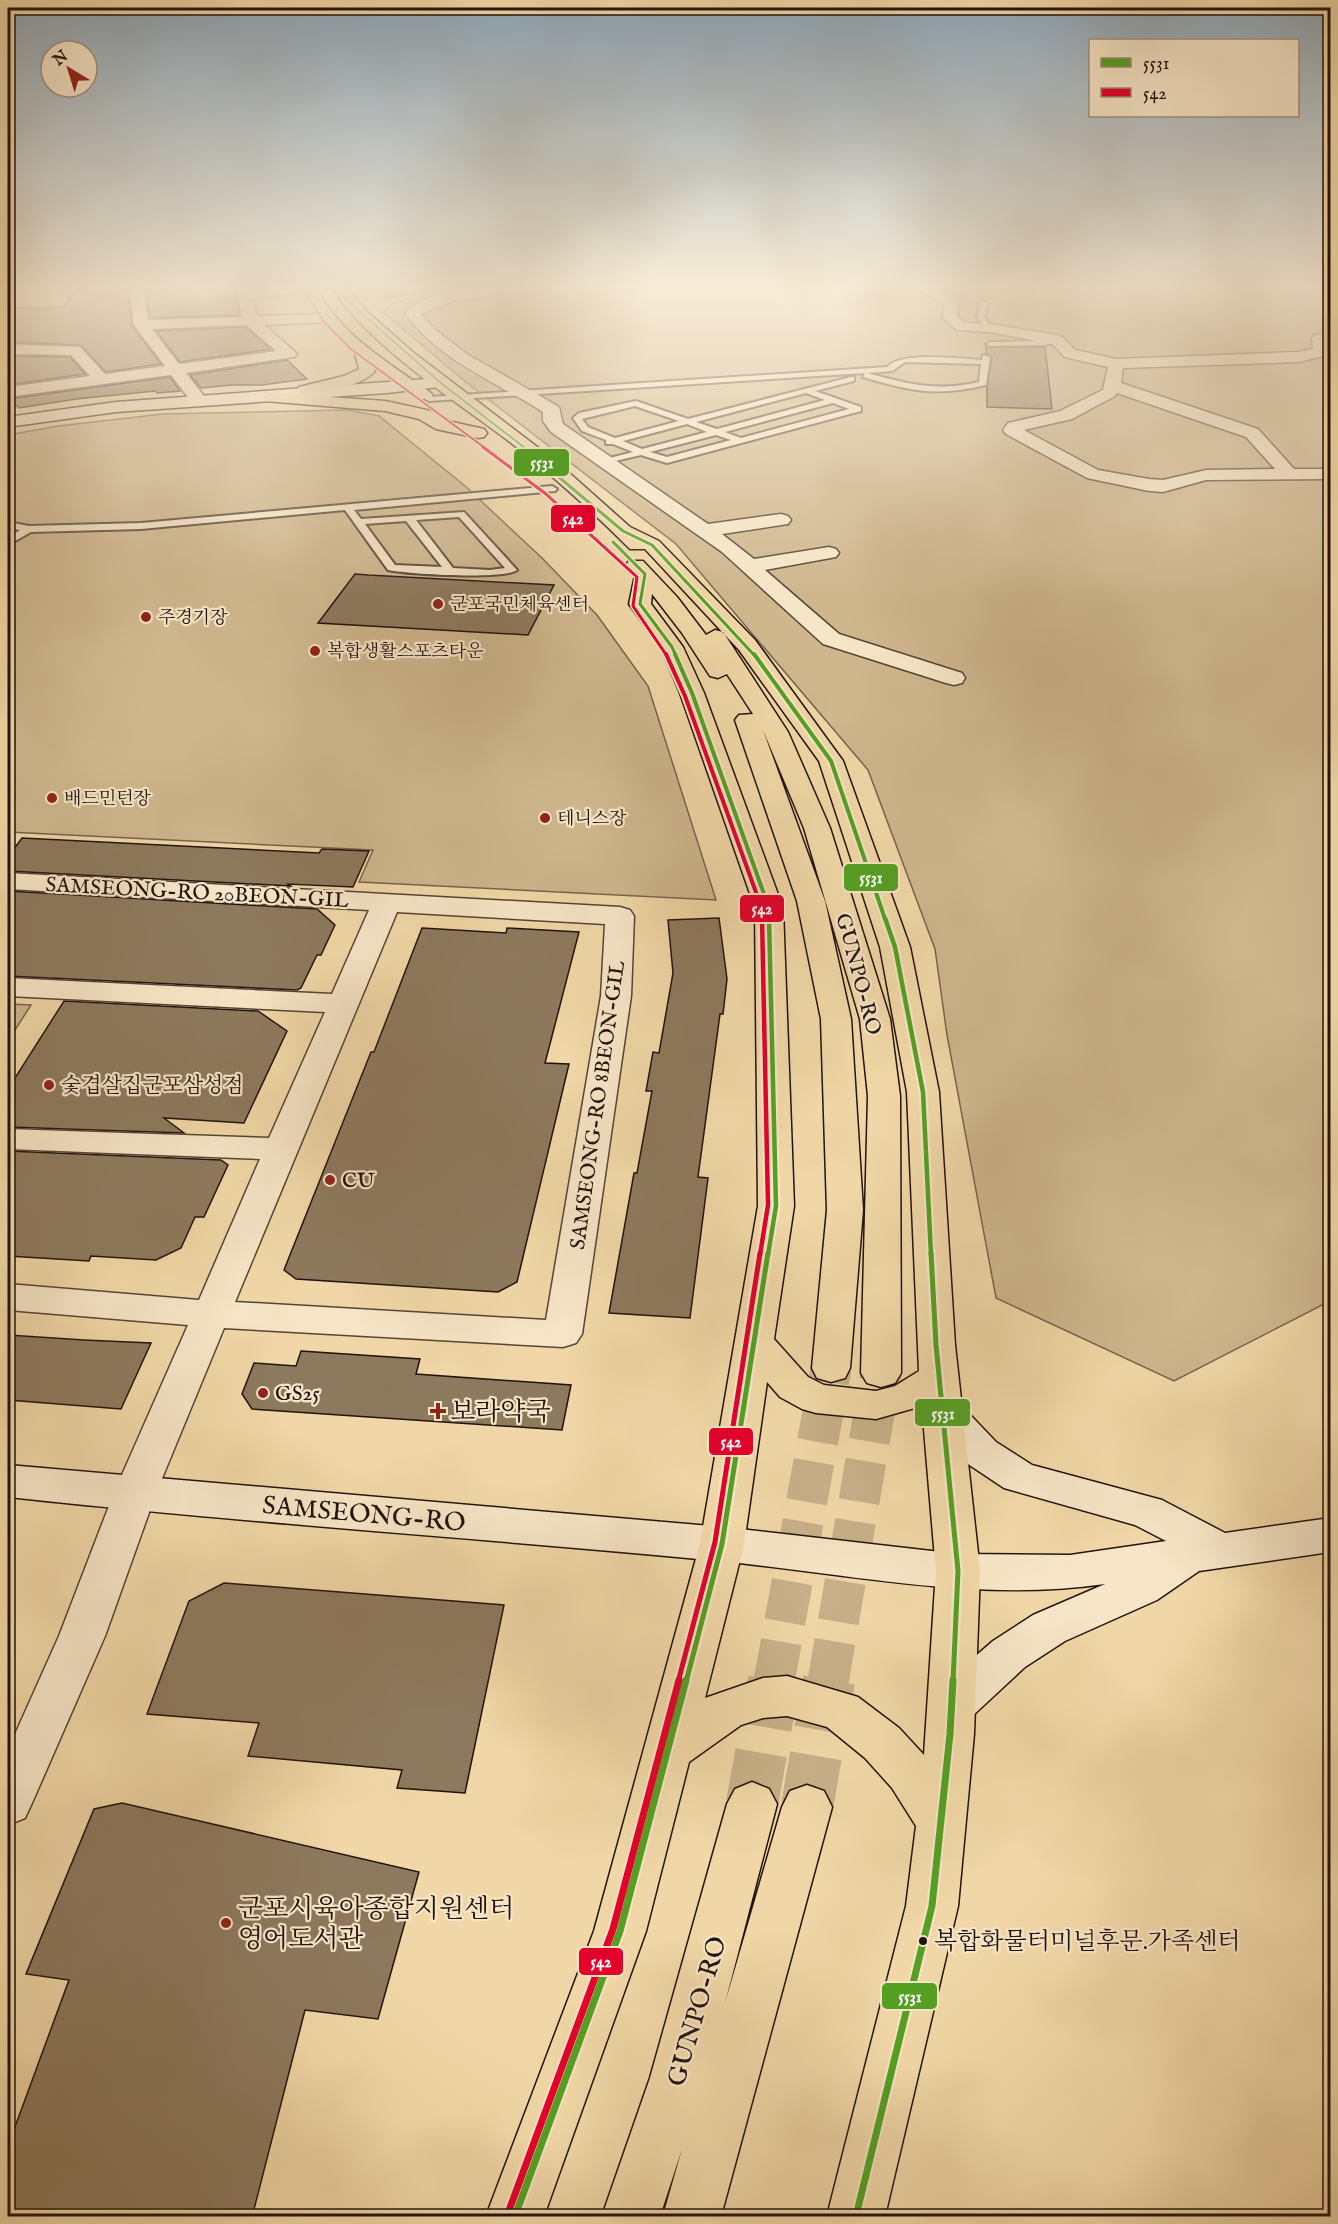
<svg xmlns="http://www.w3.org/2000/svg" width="1338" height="2224" font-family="'IM FELL English','Noto Serif KR',serif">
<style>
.green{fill:#ceb68d;stroke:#78644d;stroke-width:1.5}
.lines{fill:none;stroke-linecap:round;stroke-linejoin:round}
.stream{stroke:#73604a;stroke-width:5}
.building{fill:#8d795d;stroke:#21130d;stroke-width:1.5}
.primary-tunnel-far1{stroke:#c7b088;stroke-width:41;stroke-dasharray:41 20;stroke-linecap:butt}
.primary-tunnel{stroke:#c7b088;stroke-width:52;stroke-dasharray:52 26;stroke-linecap:butt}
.lane-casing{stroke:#554434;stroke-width:4}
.street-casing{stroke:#554434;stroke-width:3}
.secondary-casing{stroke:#21130d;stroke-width:3}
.primary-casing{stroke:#21130d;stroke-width:3}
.lane{fill:#f6e5c6;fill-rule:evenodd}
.street{fill:#f6e5c6;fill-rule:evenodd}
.secondary{fill:#f6e5c6;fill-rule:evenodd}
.primary{fill:#f1d7a7;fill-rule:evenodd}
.bus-1-far5-casing{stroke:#f6e5c6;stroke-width:4.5}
.bus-1-far4-casing{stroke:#f6e5c6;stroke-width:6}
.bus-1-far3-casing{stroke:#f6e5c6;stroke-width:8}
.bus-1-far2-casing{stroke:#f6e5c6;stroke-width:9}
.bus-1-far1-casing{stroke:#f6e5c6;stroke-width:10}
.bus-1-casing{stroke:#f6e5c6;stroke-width:11}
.bus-2-far5-casing{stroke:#f6e5c6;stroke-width:4.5}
.bus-2-far4-casing{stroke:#f6e5c6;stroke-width:6}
.bus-2-far3-casing{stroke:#f6e5c6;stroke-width:8}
.bus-2-far2-casing{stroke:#f6e5c6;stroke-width:9}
.bus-2-far1-casing{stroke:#f6e5c6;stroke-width:10}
.bus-2-casing{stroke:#f6e5c6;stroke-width:11}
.bus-1-far5{stroke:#55a023;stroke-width:2}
.bus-1-far4{stroke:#55a023;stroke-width:3}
.bus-1-far3{stroke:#55a023;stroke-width:4}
.bus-1-far2{stroke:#55a023;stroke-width:4.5}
.bus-1-far1{stroke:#55a023;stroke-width:5}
.bus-1{stroke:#55a023;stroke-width:7}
.bus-2-far5{stroke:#e4002b;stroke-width:2}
.bus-2-far4{stroke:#e4002b;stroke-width:3}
.bus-2-far3{stroke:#e4002b;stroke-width:4}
.bus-2-far2{stroke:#e4002b;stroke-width:4.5}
.bus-2-far1{stroke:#e4002b;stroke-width:5}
.bus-2{stroke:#e4002b;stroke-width:7}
.poi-dot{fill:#8f2418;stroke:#f6e5c6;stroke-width:2}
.bus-dot{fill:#21130d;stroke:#f6e5c6;stroke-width:2}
.labels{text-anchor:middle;stroke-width:4.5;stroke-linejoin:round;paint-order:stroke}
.far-poi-label{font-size:18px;fill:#21130d;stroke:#f6e5c6;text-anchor:start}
.street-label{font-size:21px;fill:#21130d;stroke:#f6e5c6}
.poi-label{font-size:21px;fill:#21130d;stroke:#f6e5c6;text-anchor:start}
.near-bus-label{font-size:24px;fill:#21130d;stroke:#f6e5c6;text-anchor:start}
.near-poi-label{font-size:26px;fill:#21130d;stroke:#f6e5c6;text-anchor:start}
.near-street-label{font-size:26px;fill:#21130d;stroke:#f6e5c6}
.line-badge{stroke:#f6e5c6;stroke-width:2}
.badge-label{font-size:16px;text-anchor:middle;font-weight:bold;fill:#fff}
</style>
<rect width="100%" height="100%" fill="#f1d7a7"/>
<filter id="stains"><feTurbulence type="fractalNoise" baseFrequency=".00333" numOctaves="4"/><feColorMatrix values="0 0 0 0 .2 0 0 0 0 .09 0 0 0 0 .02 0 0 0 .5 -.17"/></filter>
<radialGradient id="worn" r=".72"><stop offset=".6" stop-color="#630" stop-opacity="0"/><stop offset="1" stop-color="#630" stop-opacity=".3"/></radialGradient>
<path class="green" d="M 499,285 L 1330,285 L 1330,1301 L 1174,1381 L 996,1298 L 947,1035 L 935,949 L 868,770 L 676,544 L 467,383 L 383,312 L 394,302 Z
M 348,410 L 379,416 L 465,486 L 542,558 L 597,615 L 648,686 L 716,900 L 359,882 L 373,850 L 8,832 L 8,435 L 58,426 L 163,414 Z
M 8,1004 L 31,1005 L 8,1041 Z"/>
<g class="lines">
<path class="stream" d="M 385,297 L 466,285"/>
</g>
<path class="building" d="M 79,285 L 127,285 L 132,326 L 161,364 L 106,372 L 80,345 L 8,342 L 8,308 L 64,307 Z
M 145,285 L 235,285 L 239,315 L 150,318 Z
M 245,327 L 271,349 L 180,362 L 156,331 Z
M 986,347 L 1045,347 L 1052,409 L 987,407 L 987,387 L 992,357 L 986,354 Z
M 8,356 L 70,357 L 85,374 L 8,385 Z
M 287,360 L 307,379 L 262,385 L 232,385 L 201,388 L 190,375 Z
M 170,377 L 180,391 L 157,393 L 155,391 L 76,399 L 19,408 L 8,399 Z
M 355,574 L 368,575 L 554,585 L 528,635 L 318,623 Z
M 22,838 L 319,853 L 322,849 L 369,851 L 353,887 L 288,884 L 291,886 L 8,871 L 8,857 Z
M 8,891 L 317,909 L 335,925 L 321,955 L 317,955 L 301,988 L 297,990 L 8,976 Z
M 719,918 L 727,979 L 723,1014 L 720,1014 L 698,1177 L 708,1178 L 690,1318 L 609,1313 L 634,1173 L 637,1173 L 652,1091 L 646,1091 L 653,1052 L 659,1053 L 673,973 L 668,920 Z
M 422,928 L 506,933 L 507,928 L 579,932 L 545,1063 L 569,1064 L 517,1282 L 498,1292 L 296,1279 L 284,1270 L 371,1052 L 374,1052 Z
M 64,1001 L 258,1011 L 287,1031 L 244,1123 L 164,1118 L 184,1133 L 8,1127 L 8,1089 Z
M 8,1151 L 221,1160 L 228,1165 L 204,1217 L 195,1217 L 181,1248 L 156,1260 L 91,1256 L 89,1261 L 8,1256 Z
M 8,1335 L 84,1340 L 151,1343 L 121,1409 L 8,1400 Z
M 301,1351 L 420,1359 L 416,1374 L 571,1385 L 562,1430 L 252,1409 L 242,1394 L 254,1363 L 296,1366 Z
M 224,1583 L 504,1605 L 465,1793 L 397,1788 L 402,1770 L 248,1756 L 259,1723 L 147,1714 L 189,1601 Z
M 122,1803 L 419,1872 L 378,2019 L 305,2010 L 252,2217 L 8,2217 L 8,2146 L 69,1980 L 26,1974 L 94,1809 Z"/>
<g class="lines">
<path class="primary-tunnel-far1" d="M 774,1682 L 831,1368
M 828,1682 L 881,1373"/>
<path class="primary-tunnel" d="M 752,1804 L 774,1680
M 807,1807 L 829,1680"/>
<g class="lane-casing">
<path id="lane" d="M 981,301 L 988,303 L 984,317 L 993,330 L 984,327 L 977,317 Z
M 1057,338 L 1061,340 L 1060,342 L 1044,345 L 990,346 L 986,344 L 990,342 L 1044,341 Z
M 983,355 L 990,357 L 986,385 C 936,397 911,391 863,377 L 865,373 L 429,401 L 425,399 L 429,397 L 887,367 C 903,351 958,359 982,360 ZM 905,362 L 981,364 L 979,382 C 936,392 908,384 867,373 L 892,371 Z
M 851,377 L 854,377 L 854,381 L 815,391 L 861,407 L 861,411 L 667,463 L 641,455 L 602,464 L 602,460 L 633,452 L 613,444 L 606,444 L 606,440 L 582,431 L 573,418 L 579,413 L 636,401 L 688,419 ZM 806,393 L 825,400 L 717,429 L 696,422 ZM 833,403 L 849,409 L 741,438 L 725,432 ZM 635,406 L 679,421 L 615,438 L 588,427 L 582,419 ZM 687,424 L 707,432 L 642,449 L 623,441 ZM 716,435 L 731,440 L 667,457 L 650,452 Z
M 552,486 L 557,489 L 555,491 L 354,510 L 361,519 L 464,512 L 517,570 C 504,580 408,574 388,570 L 345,510 L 141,529 L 31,532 L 8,545 L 8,538 L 20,530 L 8,528 L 8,522 L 29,526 L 141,523 ZM 459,517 L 505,568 L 490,570 L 453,568 L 416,520 ZM 406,521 L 442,567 L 395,565 L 365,524 Z"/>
</g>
<g class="street-casing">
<path id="street" d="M 129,285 L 143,285 L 148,320 L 242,317 L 237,285 L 251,285 L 252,291 L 291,285 L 315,285 L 314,289 L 309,290 L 253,299 L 257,316 L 329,314 L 336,318 L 329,322 L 264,325 L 294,351 L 297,354 L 294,357 L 186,373 L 207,400 L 199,405 L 193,404 L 171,375 L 8,397 L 8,387 L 90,376 L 71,355 L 8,354 L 8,344 L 80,347 L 105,374 L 165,366 L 134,325 ZM 246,325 L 276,351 L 179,364 L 152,329 Z
M 504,285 L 541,285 L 534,289 L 454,301 L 420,314 L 438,332 L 467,354 L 559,407 L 563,424 L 708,524 L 781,514 L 788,516 L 791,520 L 788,524 L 722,534 L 754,559 L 829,547 L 836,549 L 839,553 L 836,557 L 765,570 L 839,634 L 962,673 L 965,678 L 962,683 L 954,685 L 946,683 L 823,644 L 722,552 L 551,432 L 543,421 L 543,412 C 495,381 439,361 405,313 C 422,292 478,288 504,285 Z
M 914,285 L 930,285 L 956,301 L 958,304 L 957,317 L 966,323 L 990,324 L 1057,335 L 1062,337 L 1075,350 L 1116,359 L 1298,352 L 1313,349 L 1312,338 L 1315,335 L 1325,335 L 1330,347 L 1324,356 L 1298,362 L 1123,368 L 1121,383 L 1258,429 L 1294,469 L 1330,469 L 1330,479 L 1206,480 L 1163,492 L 1149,491 L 1087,478 L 1006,434 L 1003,430 L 1008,423 L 1060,411 L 1103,390 L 1108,367 L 1065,357 L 1052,344 L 990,332 L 957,330 L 943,318 L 944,306 ZM 1117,393 L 1246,437 L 1275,469 L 1206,470 L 1163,480 L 1149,479 L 1098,470 L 1024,430 L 1072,419 L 1115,396 Z
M 8,873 L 620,907 L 630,910 L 634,916 L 631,996 L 582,1334 L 576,1343 L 563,1347 L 224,1328 L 156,1493 L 105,1636 L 32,1803 L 25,1818 L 8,1825 L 8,1750 L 59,1636 L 114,1493 L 188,1325 L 8,1310 L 8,1284 L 199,1300 L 260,1159 L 8,1149 L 8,1129 L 269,1138 L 325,1012 L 8,996 L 8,978 L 332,994 L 369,910 L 8,889 ZM 397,912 L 605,924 L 601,996 L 546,1320 L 235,1302 Z"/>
</g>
<g class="secondary-casing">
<path id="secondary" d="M 441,378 L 447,380 L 449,383 L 447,386 L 387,393 L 116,412 L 8,427 L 8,417 L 116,402 Z
M 942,1395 L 956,1400 L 996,1442 L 1032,1465 L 1162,1500 L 1225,1533 L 1330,1518 L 1330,1552 L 1199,1571 L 1157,1600 L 1065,1641 L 1025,1667 L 968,1720 L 951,1726 L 934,1720 L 928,1706 L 934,1692 L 993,1641 L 1033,1615 L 1105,1584 C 977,1603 846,1573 719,1561 C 482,1538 244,1523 8,1497 L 8,1465 L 722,1527 L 958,1554 L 1070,1555 L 1166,1541 L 1135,1525 L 1004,1488 L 968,1464 L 928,1420 L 922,1410 L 928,1400 Z"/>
</g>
<g class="primary-casing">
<path id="primary" d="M 302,285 L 316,285 C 336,333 389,363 431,393 L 433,396 L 431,399 L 419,399 L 374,366 L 375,371 C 360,388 326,390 305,395 L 299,393 L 297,390 L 299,387 L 344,376 L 359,369 L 354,350 L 321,318 L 308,299 Z
M 331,285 L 345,285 L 367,312 L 414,353 L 557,462 L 630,527 L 659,541 L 755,640 L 843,761 L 910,947 L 939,1092 L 955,1345 L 980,1571 L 974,1734 L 958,1906 L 885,2216 L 827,2216 L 906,1906 L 916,1826 L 892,1788 L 865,1758 L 827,1727 L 787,1716 L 763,1718 L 741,1725 L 689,1762 L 646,1931 L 544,2216 L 486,2216 L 594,1931 L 700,1544 L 758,1206 L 755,908 L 680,693 L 661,648 L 629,604 L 635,575 L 626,565 L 629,561 L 643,561 L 677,597 L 706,635 L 715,630 L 723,632 L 788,732 L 830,828 L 890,1019 L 900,1096 L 901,1373 L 895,1383 L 881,1387 L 867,1383 L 861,1373 L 868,1096 L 860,1019 L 804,828 L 763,730 L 825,901 L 851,1019 L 863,1210 L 850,1368 L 845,1378 L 831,1382 L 817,1378 L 812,1368 L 827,1210 L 821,1019 L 797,901 L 735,720 L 739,715 L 753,714 L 727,674 L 718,678 L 710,676 L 682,633 L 652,594 L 651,604 L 683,647 L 704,693 L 783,908 L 794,1206 L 774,1339 L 808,1377 L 824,1385 L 876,1391 L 895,1386 L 919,1371 L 907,1092 L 880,947 L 819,761 L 739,650 L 645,549 L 630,549 C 591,510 550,473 506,439 C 454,400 363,341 331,285 ZM 767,1382 L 780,1397 L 802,1409 L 816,1413 L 876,1419 L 922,1406 L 936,1571 L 924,1755 L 899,1728 L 858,1697 L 787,1676 L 763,1678 L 705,1698 L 744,1544 Z
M 271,393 L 385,401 L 431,411 L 448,421 L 484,429 L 487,433 L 484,437 L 478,438 L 436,429 L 419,419 L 385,411 L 265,401 L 263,398 L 265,395 Z
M 752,1782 L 769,1789 L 777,1804 L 725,2003 L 782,1807 L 790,1791 L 807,1785 L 824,1791 L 832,1807 L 721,2216 L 663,2216 L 682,2149 L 660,2216 L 602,2216 L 650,2078 L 727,1804 L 735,1789 Z"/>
</g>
<use href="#lane" class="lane"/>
<use href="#street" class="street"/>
<use href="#secondary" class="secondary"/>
<use href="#primary" class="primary"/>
<g class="bus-1-far5-casing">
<path id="bus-1-far5" d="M 338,285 L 343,297 L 441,383 L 525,448"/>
</g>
<g class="bus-1-far4-casing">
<path id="bus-1-far4" d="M 523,447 L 623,531 L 652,545 L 755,656
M 613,542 L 645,574 L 640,604 L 672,647 L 676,656"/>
</g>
<g class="bus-1-far3-casing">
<path id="bus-1-far3" d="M 675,654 L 692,693 L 769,908 L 769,919
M 754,654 L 831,761 L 885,919"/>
</g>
<g class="bus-1-far2-casing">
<path id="bus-1-far2" d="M 885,918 L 895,947 L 923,1092 L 931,1255
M 768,1255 L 776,1206 L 769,918"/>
</g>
<g class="bus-1-far1-casing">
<path id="bus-1-far1" d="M 931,1253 L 936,1345 L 958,1571 L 953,1682
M 686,1682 L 722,1544 L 768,1253"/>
</g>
<g class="bus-1-casing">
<path id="bus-1" d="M 515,2216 L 620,1931 L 686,1680
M 856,2216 L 932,1906 L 950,1734 L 953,1680"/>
</g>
<g class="bus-2-far5-casing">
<path id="bus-2-far5" d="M 302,288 L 324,322 L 351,349 L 485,448"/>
</g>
<g class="bus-2-far4-casing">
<path id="bus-2-far4" d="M 483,447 L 546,494 L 637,577 L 633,606 L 667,656"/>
</g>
<g class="bus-2-far3-casing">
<path id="bus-2-far3" d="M 666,654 L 685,696 L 762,909 L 762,919"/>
</g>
<g class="bus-2-far2-casing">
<path id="bus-2-far2" d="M 760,1255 L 768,1205 L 762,918"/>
</g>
<g class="bus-2-far1-casing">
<path id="bus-2-far1" d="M 678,1682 L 715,1542 L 760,1253"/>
</g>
<g class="bus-2-casing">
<path id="bus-2" d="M 508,2213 L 613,1929 L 679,1680"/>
</g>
<use href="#bus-1-far5" class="bus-1-far5"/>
<use href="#bus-1-far4" class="bus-1-far4"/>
<use href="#bus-1-far3" class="bus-1-far3"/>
<use href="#bus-1-far2" class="bus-1-far2"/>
<use href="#bus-1-far1" class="bus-1-far1"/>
<use href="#bus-1" class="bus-1"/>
<use href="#bus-2-far5" class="bus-2-far5"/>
<use href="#bus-2-far4" class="bus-2-far4"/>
<use href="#bus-2-far3" class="bus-2-far3"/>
<use href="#bus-2-far2" class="bus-2-far2"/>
<use href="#bus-2-far1" class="bus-2-far1"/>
<use href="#bus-2" class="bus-2"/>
</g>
<linearGradient id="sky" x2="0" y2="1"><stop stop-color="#8fa7b9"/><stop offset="0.48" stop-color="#f9edd7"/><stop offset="1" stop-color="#f9edd7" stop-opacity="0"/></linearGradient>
<rect width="1338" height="596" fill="url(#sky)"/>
<g class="poi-dot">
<circle cx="438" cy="604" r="6"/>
<circle cx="146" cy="617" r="6"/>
<circle cx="315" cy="651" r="6"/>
<circle cx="52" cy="798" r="6"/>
<circle cx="545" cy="818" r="6"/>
<circle cx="49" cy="1085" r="6"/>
<circle cx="330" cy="1180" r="6"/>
<circle cx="263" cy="1393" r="6"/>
<path d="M435 1402h6v6h6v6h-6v6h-6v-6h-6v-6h6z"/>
<circle cx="226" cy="1923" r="6"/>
</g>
<circle class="bus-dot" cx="923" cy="1941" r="5"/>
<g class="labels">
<g class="far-poi-label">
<text x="450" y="610">군포국민체육센터</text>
<text x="158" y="623">주경기장</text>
<text x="327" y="657">복합생활스포츠타운</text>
<text x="64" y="804">배드민턴장</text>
<text x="557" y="824">테니스장</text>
</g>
<g class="street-label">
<text transform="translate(197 892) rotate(3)" y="7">SAMSEONG-RO 20BEON-GIL</text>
<text transform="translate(859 974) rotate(75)" y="7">GUNPO-RO</text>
<text transform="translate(597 1105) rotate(-82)" y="7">SAMSEONG-RO 8BEON-GIL</text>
</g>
<g class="poi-label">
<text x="61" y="1092">숯겹살집군포삼성점</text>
<text x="342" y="1187">CU</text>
<text x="275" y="1400">GS25</text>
</g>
<g class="near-bus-label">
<text x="934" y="1949">복합화물터미널후문.가족센터</text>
</g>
<g class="near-poi-label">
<text x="450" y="1420">보라약국</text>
<text x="238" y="1917">군포시육아종합지원센터<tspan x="238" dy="30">영어도서관</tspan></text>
</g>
<g class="near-street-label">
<text transform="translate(364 1513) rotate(5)" y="9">SAMSEONG-RO</text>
<text transform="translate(696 2011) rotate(-74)" y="9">GUNPO-RO</text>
</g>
</g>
<g class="line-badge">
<rect x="513" y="448" width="57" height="29" rx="6" fill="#55a023"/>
<rect x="550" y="504" width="46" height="29" rx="6" fill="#e4002b"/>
<rect x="843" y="863" width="56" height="29" rx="6" fill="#55a023"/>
<rect x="739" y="894" width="46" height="29" rx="6" fill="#e4002b"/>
<rect x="914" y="1398" width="57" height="29" rx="6" fill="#55a023"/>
<rect x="708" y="1427" width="46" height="29" rx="6" fill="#e4002b"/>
<rect x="578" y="1947" width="46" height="29" rx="6" fill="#e4002b"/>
<rect x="881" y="1982" width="57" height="28" rx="6" fill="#55a023"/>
</g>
<g class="badge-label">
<text x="542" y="468">5531</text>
<text x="573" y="524">542</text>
<text x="871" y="883">5531</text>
<text x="762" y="914">542</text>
<text x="943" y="1419">5531</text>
<text x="731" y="1447">542</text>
<text x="601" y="1967">542</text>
<text x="910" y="2002">5531</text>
</g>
<rect width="1338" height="2224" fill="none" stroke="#f1d7a7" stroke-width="30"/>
<rect x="9" y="9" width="1320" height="2206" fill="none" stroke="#21130d" stroke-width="3"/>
<rect x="15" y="15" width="1308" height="2194" fill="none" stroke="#21130d" stroke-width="1.5"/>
<rect x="1089" y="39" width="210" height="78" fill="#f6e5c6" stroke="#a1917c" stroke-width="1.5"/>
<rect x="1101" y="58" width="30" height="9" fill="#55a023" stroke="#a1917c" stroke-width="1.5"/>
<text x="1143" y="69" font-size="18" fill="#21130d">5531</text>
<rect x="1101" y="88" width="30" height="9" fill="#e4002b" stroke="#a1917c" stroke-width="1.5"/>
<text x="1143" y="99" font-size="18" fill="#21130d">542</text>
<g transform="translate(69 69) rotate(322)"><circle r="28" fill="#f6e5c6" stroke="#a1917c" stroke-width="1.5"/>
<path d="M0-4.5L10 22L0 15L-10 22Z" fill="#8f2418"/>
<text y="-9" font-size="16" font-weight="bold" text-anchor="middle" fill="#21130d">N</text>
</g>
<rect width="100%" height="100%" filter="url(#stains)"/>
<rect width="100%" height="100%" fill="url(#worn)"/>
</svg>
